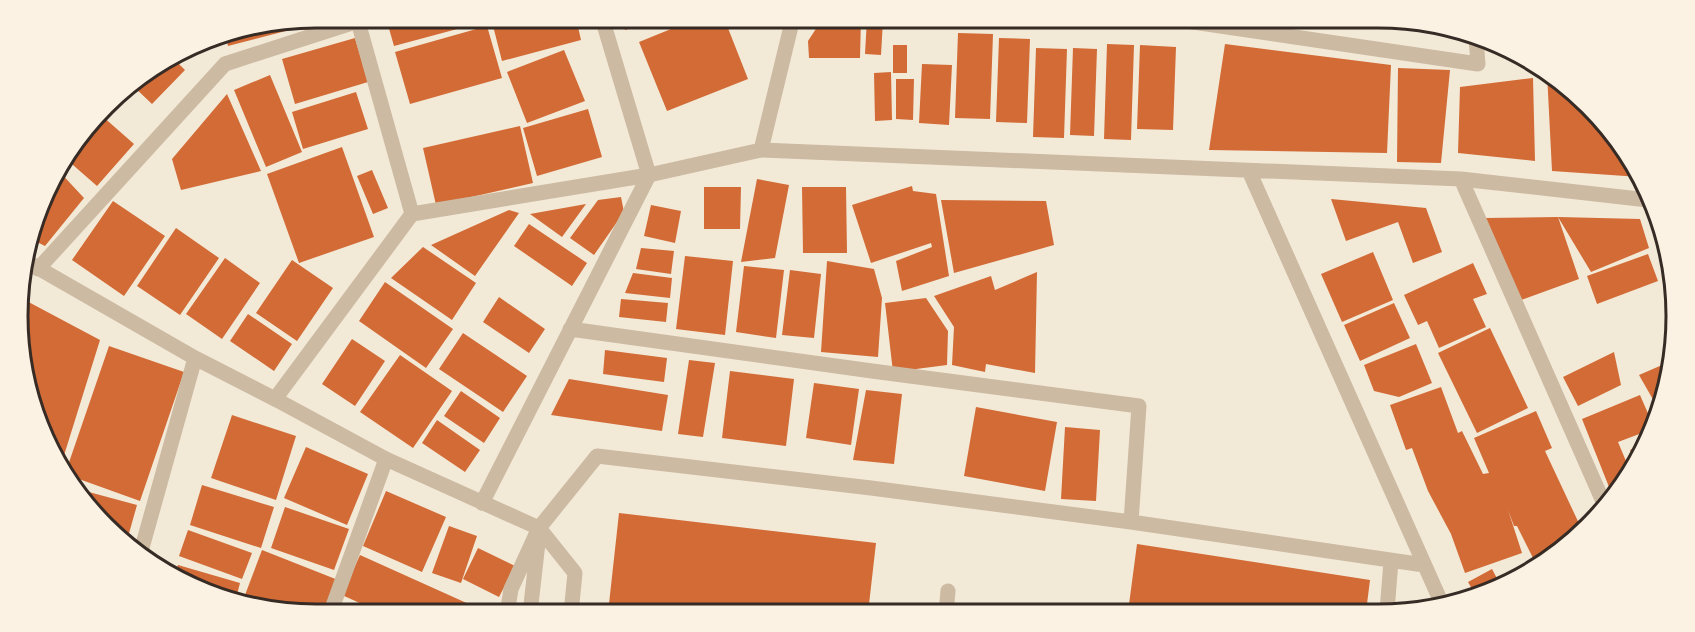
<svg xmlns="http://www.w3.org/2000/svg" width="1695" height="632" font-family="Roboto,sans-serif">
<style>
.building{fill:#d26b36}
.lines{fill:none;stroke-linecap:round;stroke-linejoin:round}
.service{stroke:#ccbaa2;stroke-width:15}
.minor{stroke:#ccbaa2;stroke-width:15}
.tertiary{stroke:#ccbaa2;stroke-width:15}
.rim{fill:none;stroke:#362c25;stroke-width:3}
</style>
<rect width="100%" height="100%" fill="#f3e9d7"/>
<path class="building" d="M 386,18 L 486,18 L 487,21 L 394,46 Z
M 491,18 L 576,18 L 581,40 L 502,61 Z
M 621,18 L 661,18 L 661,19 L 625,30 Z
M 698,18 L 724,18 L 748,79 L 667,111 L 639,42 Z
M 823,18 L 861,18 L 860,58 L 809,58 L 808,41 Z
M 867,19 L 883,20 L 881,55 L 865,54 Z
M 303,20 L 305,26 L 228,46 L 225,33 Z
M 487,26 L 502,78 L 410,104 L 395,52 Z
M 958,33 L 993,34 L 990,119 L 955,118 Z
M 355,38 L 368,82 L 295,104 L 282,59 Z
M 999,38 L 1030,39 L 1027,123 L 996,122 Z
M 1107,44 L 1134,45 L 1131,140 L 1104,139 Z
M 1225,44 L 1391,65 L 1387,153 L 1209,150 Z
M 893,45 L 907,45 L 907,73 L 893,73 Z
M 1140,45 L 1176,47 L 1173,130 L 1137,129 Z
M 1036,48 L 1067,49 L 1064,138 L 1033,137 Z
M 1073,48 L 1097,49 L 1094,136 L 1070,135 Z
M 564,50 L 585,101 L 527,123 L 507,72 Z
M 175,60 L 185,70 L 152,104 L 132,85 Z
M 922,64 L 952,65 L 949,125 L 919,123 Z
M 1398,68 L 1450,70 L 1441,163 L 1397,162 Z
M 891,72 L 892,120 L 875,121 L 874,73 Z
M 1547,73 L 1561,80 L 1637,167 L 1640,177 L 1552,171 Z
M 270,75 L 302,152 L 266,167 L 234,90 Z
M 1533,78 L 1535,161 L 1458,153 L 1460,87 Z
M 896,79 L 914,79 L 913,120 L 896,119 Z
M 356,92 L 368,129 L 303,149 L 292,112 Z
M 227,94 L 261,171 L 181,190 L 172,159 Z
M 588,109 L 602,157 L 537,176 L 523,128 Z
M 101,115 L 134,144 L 97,186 L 65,158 Z
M 520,126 L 533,183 L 436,205 L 423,148 Z
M 342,147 L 374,237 L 299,263 L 267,174 Z
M 57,169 L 84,198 L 45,246 L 33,240 Z
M 372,170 L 388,208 L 373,214 L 357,176 Z
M 757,179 L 789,185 L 775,258 L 741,262 Z
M 912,186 L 913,191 L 936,194 L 949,276 L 902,291 L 896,261 L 932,247 L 931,243 L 871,263 L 852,205 Z
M 704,187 L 741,187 L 740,229 L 704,229 Z
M 802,187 L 846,187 L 847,253 L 803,253 Z
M 621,197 L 624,212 L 594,255 L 570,238 L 598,200 Z
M 1331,199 L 1426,208 L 1442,252 L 1413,263 L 1398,222 L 1346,241 Z
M 941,200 L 1046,201 L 1054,245 L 954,273 Z
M 113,201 L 165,236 L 124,296 L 72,260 Z
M 586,204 L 562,237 L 530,214 Z
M 651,205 L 681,211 L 675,243 L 644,236 Z
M 509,210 L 519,213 L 475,276 L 431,245 Z
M 1558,217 L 1640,219 L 1649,248 L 1591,272 Z
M 1558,217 L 1579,279 L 1521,300 L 1484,218 Z
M 529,224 L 587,263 L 572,286 L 514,246 Z
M 176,228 L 219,258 L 180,315 L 137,286 Z
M 423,247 L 476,283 L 452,320 L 391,278 Z
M 641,248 L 674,251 L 671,274 L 636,269 Z
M 1373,252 L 1393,300 L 1342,322 L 1321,274 Z
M 1648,254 L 1658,281 L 1597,304 L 1587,276 Z
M 685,256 L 733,261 L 725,335 L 676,329 Z
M 225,258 L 260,283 L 222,339 L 186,314 Z
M 292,260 L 333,288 L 297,341 L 256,313 Z
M 827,261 L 874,269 L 882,298 L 878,357 L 821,352 Z
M 1473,263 L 1487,294 L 1473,299 L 1486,327 L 1439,348 L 1427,321 L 1418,325 L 1404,295 Z
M 744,266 L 784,270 L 776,338 L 736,332 Z
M 790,270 L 821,274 L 814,338 L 782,335 Z
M 1037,272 L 1035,373 L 986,364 L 985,372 L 952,365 L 954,327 L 934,296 L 991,276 L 995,290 Z
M 633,273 L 672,278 L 670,298 L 625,293 Z
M 385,282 L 453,329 L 426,368 L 359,321 Z
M 499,297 L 545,329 L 529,353 L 483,322 Z
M 21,298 L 100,340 L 61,465 L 24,374 Z
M 926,298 L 948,331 L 947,365 L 893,372 L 885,303 Z
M 621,299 L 668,303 L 666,322 L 619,317 Z
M 1394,303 L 1410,338 L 1360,361 L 1344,325 Z
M 248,314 L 292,344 L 274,371 L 230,341 Z
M 1490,328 L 1528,408 L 1477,433 L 1438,353 Z
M 463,333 L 527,376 L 503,412 L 439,369 Z
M 352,339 L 385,361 L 355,406 L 322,384 Z
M 1416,344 L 1432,383 L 1399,397 L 1374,391 L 1364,365 Z
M 109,346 L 184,372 L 140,501 L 65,474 Z
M 605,350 L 667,358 L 664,382 L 603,374 Z
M 1614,352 L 1621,385 L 1578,406 L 1563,377 Z
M 400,355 L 452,391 L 413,448 L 360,412 Z
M 689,360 L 715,363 L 703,437 L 678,434 Z
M 1669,362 L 1667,393 L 1659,410 L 1639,375 Z
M 730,371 L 794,379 L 786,446 L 722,438 Z
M 569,379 L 668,395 L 662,431 L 551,415 Z
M 814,383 L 859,389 L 851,445 L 806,438 Z
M 1441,387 L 1458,433 L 1462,431 L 1483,474 L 1489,473 L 1474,438 L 1536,411 L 1552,448 L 1545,451 L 1583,532 L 1576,540 L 1537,566 L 1517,526 L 1514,526 L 1508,510 L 1522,553 L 1465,573 L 1451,534 L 1428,491 L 1412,448 L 1406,450 L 1390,405 Z
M 866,390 L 902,394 L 894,464 L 853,460 Z
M 461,391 L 500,418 L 484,443 L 444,416 Z
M 1640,395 L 1653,425 L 1650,430 L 1618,442 L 1631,473 L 1627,481 L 1613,497 L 1582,419 Z
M 976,407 L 1057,422 L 1045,491 L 964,476 Z
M 232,415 L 296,436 L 276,500 L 211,478 Z
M 437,420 L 480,450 L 465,472 L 422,443 Z
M 1065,427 L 1100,430 L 1096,501 L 1061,499 Z
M 1644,444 L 1636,462 L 1630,450 Z
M 306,447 L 368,474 L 347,525 L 284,498 Z
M 202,485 L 274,507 L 261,548 L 190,525 Z
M 74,488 L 137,505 L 126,544 L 111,527 Z
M 386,491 L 446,517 L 422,572 L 363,546 Z
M 285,507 L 349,529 L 334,570 L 271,548 Z
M 619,513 L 876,543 L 868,613 L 608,613 Z
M 449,526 L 477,536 L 461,583 L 432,573 Z
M 188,530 L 252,553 L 242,579 L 179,556 Z
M 1137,544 L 1370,580 L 1366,612 L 1128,612 Z
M 478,548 L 515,566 L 499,597 L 463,579 Z
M 262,550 L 338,580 L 325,614 L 283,610 L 245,595 Z
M 360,555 L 491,614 L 384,614 L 342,595 Z
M 178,565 L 240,583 L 235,602 L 175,573 Z
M 1492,569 L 1501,586 L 1475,594 L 1468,582 Z"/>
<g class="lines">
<path class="service" d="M 946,613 L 948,591"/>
<path class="minor" d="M 1166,18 L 1478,64 L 1476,38
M 761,150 L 793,18
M 1249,171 L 1442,604
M 1461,179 L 1605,506
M 412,214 L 649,175 L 761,150 L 1461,179 L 1648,200
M 26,261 L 195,358 L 275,399
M 38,269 L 225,64 L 358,21
M 570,329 L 872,371 L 1139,406 L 1131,522
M 482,503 L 649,175 L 602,18
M 539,528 L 597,456 L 871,488 L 1131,522 L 1424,565
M 140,555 L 195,358
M 1387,611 L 1391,561
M 330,614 L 386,459"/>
<path class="tertiary" d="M 357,18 L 412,214 L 275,399 L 386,459 L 539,528 L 575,573 L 571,613
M 530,613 L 538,543
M 507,614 L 511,589 L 539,528"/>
</g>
<path d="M0 0H1695V632H0ZM316 28H1378A288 288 0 0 1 1666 316V316A288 288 0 0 1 1378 604H316A288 288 0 0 1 28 316V316A288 288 0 0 1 316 28Z" fill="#fbf2e3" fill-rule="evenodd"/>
<path class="rim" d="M316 28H1378A288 288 0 0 1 1666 316V316A288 288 0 0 1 1378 604H316A288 288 0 0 1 28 316V316A288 288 0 0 1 316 28Z"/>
</svg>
